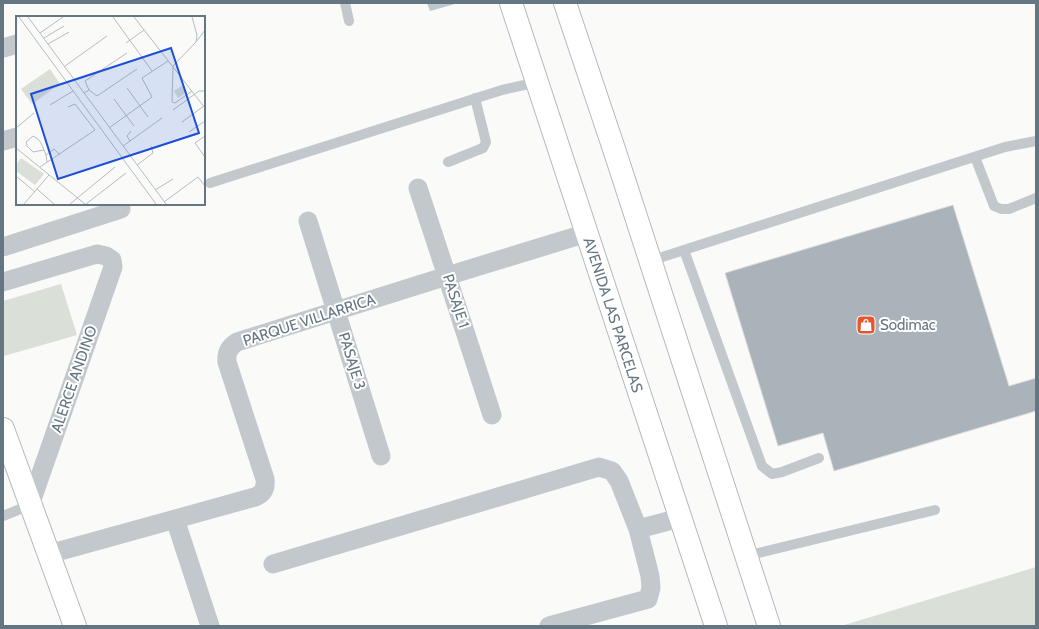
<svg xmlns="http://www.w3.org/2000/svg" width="1039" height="629" font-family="Cabin,sans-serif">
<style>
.green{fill:#dadfd7}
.water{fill:#bbc7cb}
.building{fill:#aab3b9;stroke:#dcdcda}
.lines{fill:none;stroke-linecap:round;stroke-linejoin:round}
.secondary-casing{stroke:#b3babf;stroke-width:24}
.lane{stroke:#c3c8cc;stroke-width:10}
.street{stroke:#c3c8cc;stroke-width:19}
.secondary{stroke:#fff;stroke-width:22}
.labels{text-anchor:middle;stroke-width:4;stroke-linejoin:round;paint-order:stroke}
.street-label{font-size:15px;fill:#657683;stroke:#fff}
.poi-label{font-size:15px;fill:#657683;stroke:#fff;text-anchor:start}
.inset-road{fill:none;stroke:#b5bdc2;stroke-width:1}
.view{fill:#1d4ed8;fill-opacity:0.15;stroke:#1d4ed8;stroke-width:2}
.inset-edge{fill:none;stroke:#657683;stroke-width:2}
</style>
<rect width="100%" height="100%" fill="#fafaf8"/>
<path class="green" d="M 61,284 L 77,335 L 4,356 L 3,351 L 3,301 Z
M 1036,567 L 1036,626 L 841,626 Z"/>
<path class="water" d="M 427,3 L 454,3 L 455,4 L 430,11 Z"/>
<path class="building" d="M 953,205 L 1009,386 L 1036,378 L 1036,411 L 834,471 L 823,433 L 778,446 L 725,273 Z"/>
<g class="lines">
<g class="secondary-casing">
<path id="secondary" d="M 511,3 L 716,626
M 565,3 L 615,152 L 769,626
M 3,429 L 75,626"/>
</g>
<path class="lane" d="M 345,3 L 349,21
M 975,157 L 994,206 L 1001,209 L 1009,209 L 1036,198
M 448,162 L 483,148 L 486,142 L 475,98
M 210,183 L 502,90 L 538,82
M 650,261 L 684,250
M 819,458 L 782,472 L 772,474 L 762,466 L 684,250 L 1005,147 L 1036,141
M 3,516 L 30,505
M 746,556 L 935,510"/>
<path class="street" d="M 3,48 L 17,44
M 3,141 L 17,137
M 418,188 L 447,276 L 492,415
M 308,221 L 381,456
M 3,247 L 121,209
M 3,282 L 97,254 L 106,256 L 112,260 L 113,267 L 30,505
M 175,519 L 210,626
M 49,554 L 255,497 C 263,494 266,488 265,479 L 227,362 C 226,353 229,347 237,342 L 447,276 L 587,233
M 273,564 L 599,467 L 612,471 L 619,481 L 638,529
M 549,626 L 648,599 L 651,588 L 650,576 L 638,529 L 680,518"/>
<use href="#secondary" class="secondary"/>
</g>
<defs>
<g id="shop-square" transform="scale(1)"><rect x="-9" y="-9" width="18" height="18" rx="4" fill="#e4572e" stroke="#fff"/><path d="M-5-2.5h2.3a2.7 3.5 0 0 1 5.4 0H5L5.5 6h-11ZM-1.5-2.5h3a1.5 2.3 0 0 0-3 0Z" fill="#fff"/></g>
</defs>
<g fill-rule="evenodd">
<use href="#shop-square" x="866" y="325"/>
</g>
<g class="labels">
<g class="street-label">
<text transform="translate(456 301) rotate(72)" y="5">PASAJE 1</text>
<text transform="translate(613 315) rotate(72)" y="5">AVENIDA LAS PARCELAS</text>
<text transform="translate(309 320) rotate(-18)" y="5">PARQUE VILLARRICA</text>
<text transform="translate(352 361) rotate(73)" y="5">PASAJE 3</text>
<text transform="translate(74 379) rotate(-71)" y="5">ALERCE ANDINO</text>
</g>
<g class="poi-label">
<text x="880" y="330">Sodimac</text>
</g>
</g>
<g transform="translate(16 16)">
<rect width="189" height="189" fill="#fafaf8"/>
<path d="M 34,53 L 44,68 L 16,88 L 5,73 ZM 167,69 L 171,76 L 162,82 L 158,75 ZM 5,142 L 28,158 L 19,169 L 0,155 L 0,149 Z" fill="#dadfd7"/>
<path class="inset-road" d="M 3,1 L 140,188M 12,1 L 150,188M 97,1 L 136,55M 118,1 L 189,92M 24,17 L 47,1M 28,22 L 48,10M 180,26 L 189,14M 110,27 L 128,14M 32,28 L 53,16M 49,50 L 91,20M 111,72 L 132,101M 73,74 L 81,80 L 121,53M 176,75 L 159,87 L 156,86 L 157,50 L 180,26 L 181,19 L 176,1M 68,77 L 73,74 L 69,65 L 111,37M 98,83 L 118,110M 34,89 L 57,75M 157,94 L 183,75 L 189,75M 166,106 L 188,90M 0,112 L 18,97M 93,112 L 136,81 L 126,62 L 152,45M 173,116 L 189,105M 189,120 L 179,127 L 189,141M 114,125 L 111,120 L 115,115M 107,130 L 146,102M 0,132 L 69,188M 28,134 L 17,136 L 11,130 L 10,126 L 17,120 L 22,123 L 25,127 L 28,134 L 30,139 L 31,146M 30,139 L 38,133 L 44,139M 121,149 L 137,137 L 135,130M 24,151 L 79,114 L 59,88 L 52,91M 0,160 L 19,176M 21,173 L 38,188M 139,174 L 157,163M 148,186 L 182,161 L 189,170M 8,188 L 33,159M 54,188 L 99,151M 70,188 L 110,157"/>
<path class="view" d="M 155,32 L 183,117 L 42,163 L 15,78 Z"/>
<rect width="189" height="189" class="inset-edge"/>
</g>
<rect width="1039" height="629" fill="none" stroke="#657683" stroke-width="8"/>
</svg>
